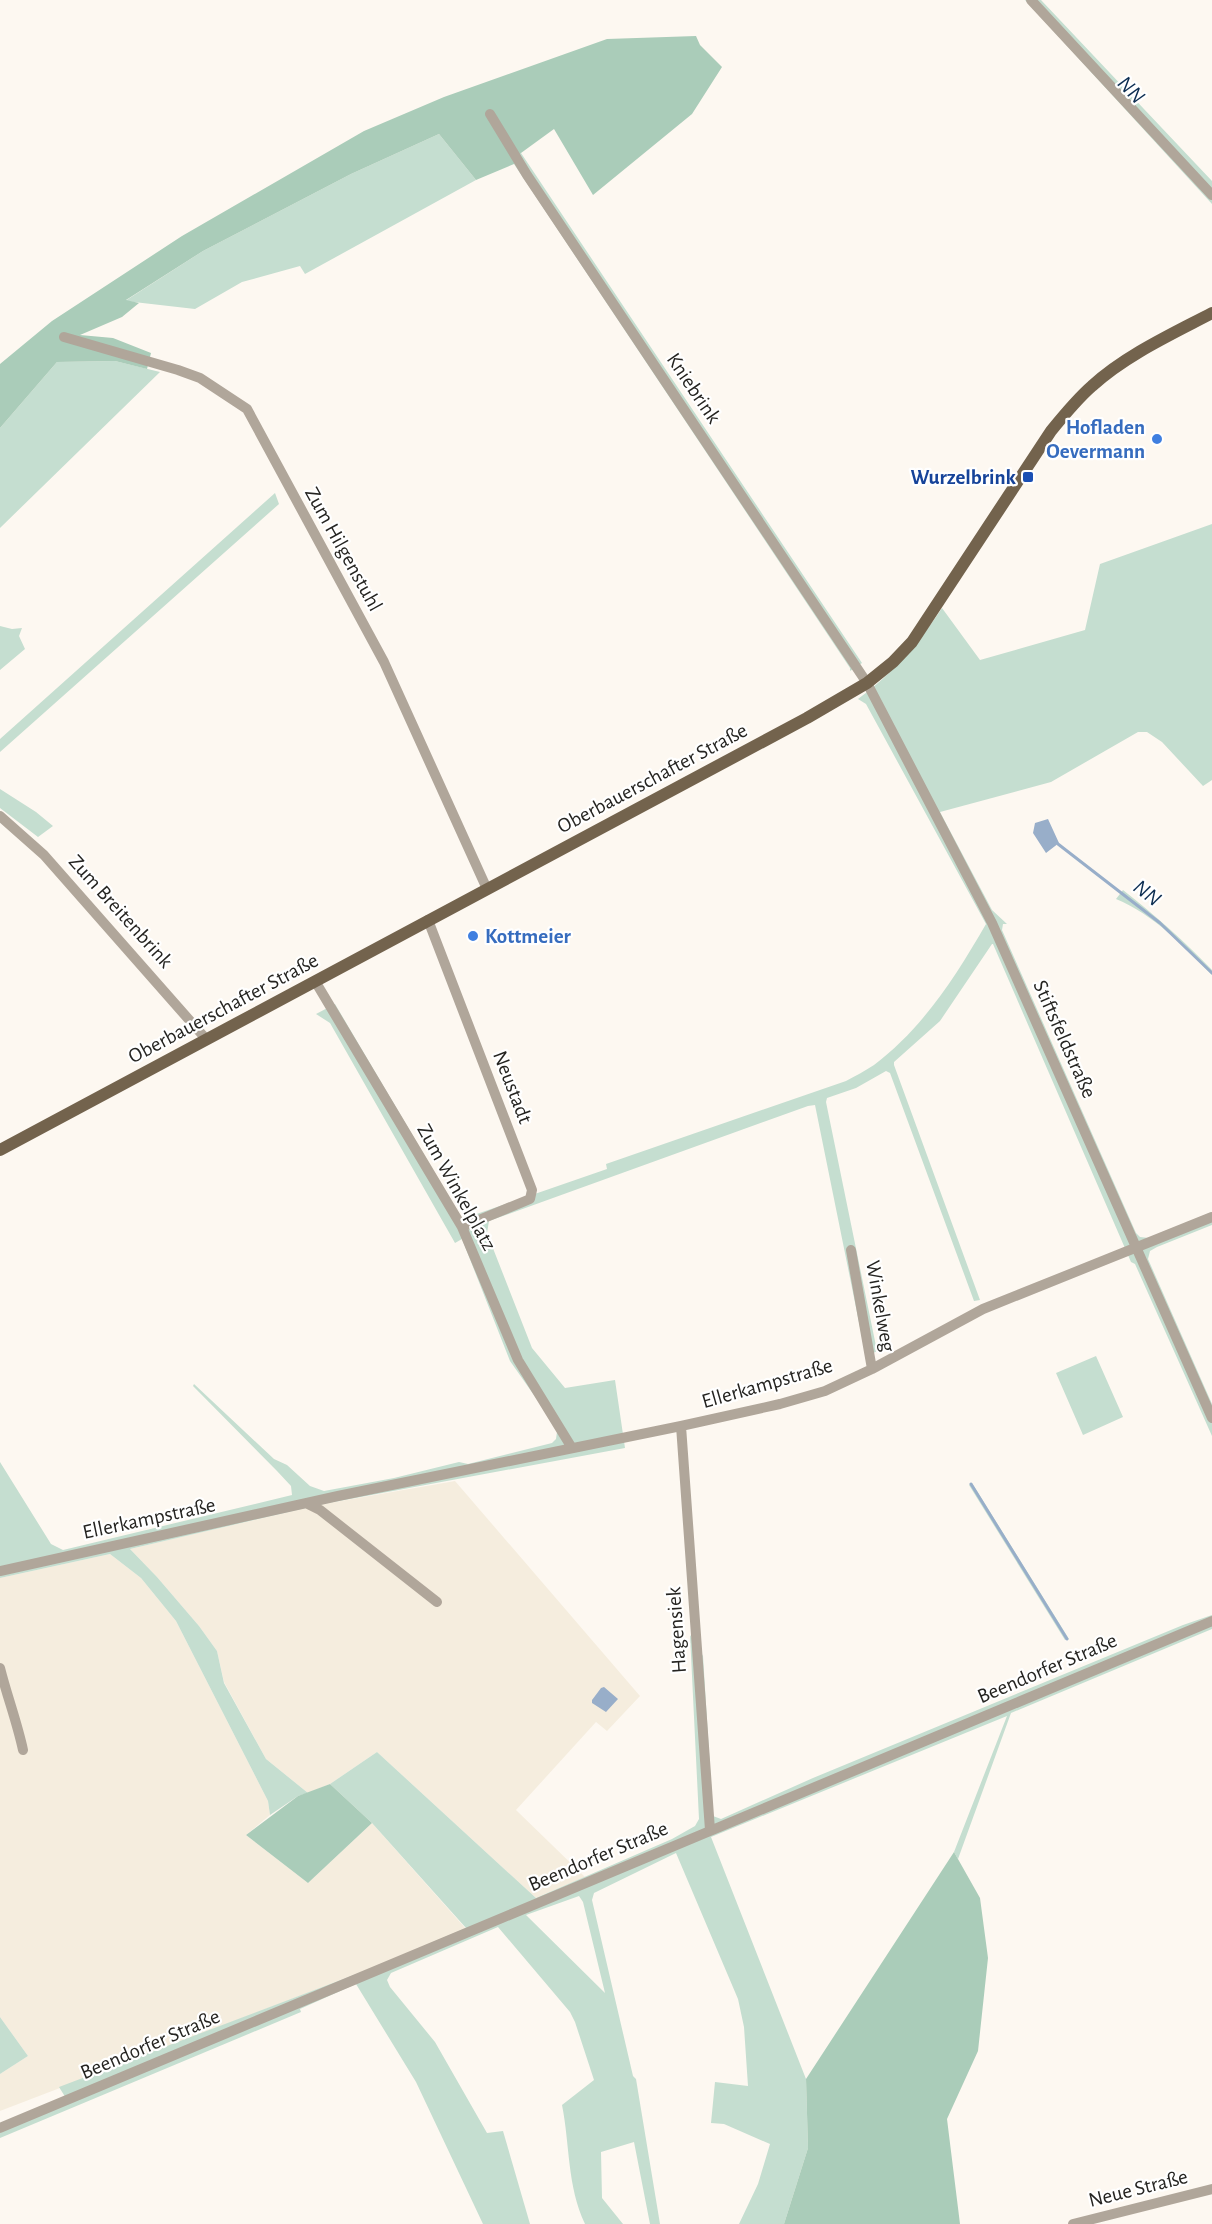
<svg xmlns="http://www.w3.org/2000/svg" width="1212" height="2224" font-family="'Alegreya Sans',sans-serif">
<style>
.built{fill:#f5edde}
.green{fill:#c5ded0;fill-rule:evenodd}
.forest{fill:#aaccb9}
.water{fill:#98aec9}
.lines{fill:none;stroke-linecap:round;stroke-linejoin:round}
.stream{stroke:#98aec9;stroke-width:3}
.minor{stroke:#b0a69a;stroke-width:10}
.major{stroke:#73634d;stroke-width:12}
.shop-dot{fill:#3f7fe0;stroke:#fff;stroke-width:2}
.transit-dot{fill:#1a4fb4;stroke:#fff;stroke-width:2}
.labels{text-anchor:middle;stroke-width:4.5;stroke-linejoin:round;paint-order:stroke}
.street-label{font-size:21px;fill:#252421;stroke:#fff}
.shop-label{font-size:21px;font-weight:bold;fill:#366cbe;stroke:#fff;text-anchor:end}
.transit-label{font-size:21px;font-weight:bold;fill:#164399;stroke:#fff;text-anchor:end}
.water-label{font-size:22px;font-style:italic;fill:#0c2d51;stroke:#fff}
</style>
<rect width="100%" height="100%" fill="#fdf8f1"/>
<path class="built" d="M 455,1481 L 640,1696 L 607,1731 L 596,1722 L 516,1810 L 585,1877 L 536,1898 L 377,1752 L 330,1784 L 308,1793 L 266,1759 L 224,1682 L 217,1651 L 199,1626 L 157,1577 L 130,1549 L 323,1504 Z
M 110,1554 L 141,1578 L 176,1621 L 268,1801 L 270,1815 L 246,1835 L 308,1883 L 372,1823 L 466,1929 L 375,1967 L 0,2111 L 0,2074 L 28,2056 L 0,2017 L 0,1578 Z"/>
<path class="green" d="M 1025,0 L 1041,0 L 1212,181 L 1212,204 Z
M 439,134 L 476,180 L 305,274 L 300,266 L 242,282 L 195,309 L 125,301 L 203,251 L 351,174 Z
M 521,153 L 862,663 L 850,671 L 850,668 L 514,164 Z
M 115,361 L 160,372 L 0,528 L 0,428 L 57,362 Z
M 275,493 L 279,504 L 0,752 L 0,739 Z
M 1212,524 L 1212,780 L 1203,786 L 1162,742 L 1147,732 L 1138,732 L 1051,782 L 940,812 L 992,910 L 1007,924 L 1003,924 L 1002,930 L 1136,1233 L 1140,1237 L 1149,1238 L 1212,1212 L 1212,1225 L 1157,1247 L 1150,1251 L 1148,1259 L 1212,1404 L 1212,1436 L 1135,1264 L 1131,1262 L 993,944 L 992,944 L 940,1021 L 894,1062 L 894,1065 L 980,1300 L 974,1301 L 890,1073 L 886,1071 L 856,1088 L 827,1098 L 826,1102 L 877,1351 L 866,1357 L 815,1105 L 808,1106 L 489,1221 L 487,1233 L 532,1348 L 565,1388 L 615,1380 L 625,1448 L 323,1504 L 130,1549 L 157,1577 L 199,1626 L 217,1651 L 224,1683 L 266,1759 L 308,1793 L 298,1796 L 270,1815 L 268,1801 L 176,1621 L 141,1578 L 110,1554 L 0,1578 L 0,1462 L 51,1544 L 63,1550 L 292,1495 L 291,1486 L 277,1471 L 193,1386 L 194,1384 L 274,1459 L 287,1465 L 310,1486 L 324,1491 L 394,1478 L 459,1462 L 468,1464 L 552,1443 L 556,1439 L 557,1432 L 550,1418 L 510,1361 L 462,1239 L 455,1243 L 330,1023 L 316,1014 L 335,1004 L 462,1219 L 607,1169 L 606,1164 L 846,1081 C 855,1076 865,1071 874,1065 C 923,1028 956,976 986,924 L 866,704 L 858,699 C 894,672 916,647 942,608 L 980,660 L 1085,630 L 1100,564 Z
M 0,626 L 12,629 L 22,628 L 19,636 L 25,649 L 0,670 Z
M 0,789 L 36,812 L 53,826 L 38,837 L 0,808 Z
M 1123,890 C 1155,915 1184,941 1212,970 L 1212,975 C 1185,947 1153,914 1116,899 Z
M 1096,1356 L 1123,1417 L 1083,1435 L 1056,1373 Z
M 972,1483 L 1069,1639 L 1065,1640 L 969,1485 Z
M 1212,1615 L 1212,1629 L 1011,1713 L 958,1859 L 954,1852 L 1007,1716 L 711,1837 L 806,2079 L 808,2148 L 784,2224 L 739,2224 L 758,2184 L 770,2144 L 724,2124 L 711,2123 L 715,2082 L 748,2086 L 744,2027 L 738,1999 L 676,1853 L 594,1893 L 592,1900 L 633,2076 L 636,2079 L 660,2224 L 650,2224 L 634,2142 L 601,2152 L 602,2198 L 623,2224 L 585,2224 C 567,2186 570,2145 562,2105 L 594,2080 L 575,2022 L 570,2012 L 498,1927 L 391,1973 L 387,1980 L 390,1987 L 435,2042 L 487,2133 L 503,2131 L 530,2224 L 483,2224 L 416,2082 L 356,1984 L 300,2009 L 301,2012 L 0,2138 L 0,2132 L 69,2103 L 59,2087 L 375,1967 L 466,1928 L 372,1823 L 330,1784 L 377,1752 L 536,1898 L 672,1839 L 695,1826 L 699,1819 L 690,1635 L 703,1656 L 713,1816 L 721,1819 L 813,1778 L 1183,1625 ZM 579,1896 L 583,1902 L 605,1993 L 526,1915 Z
M 0,2017 L 28,2056 L 0,2074 Z"/>
<path class="forest" d="M 696,36 L 700,45 L 722,67 L 692,114 L 593,195 L 554,129 L 521,153 L 514,164 L 476,180 L 439,134 L 351,174 L 203,251 L 126,300 L 139,303 L 122,317 L 80,335 L 113,338 L 151,353 L 147,369 L 115,361 L 57,362 L 0,428 L 0,364 L 52,321 L 182,236 L 364,131 L 444,97 L 607,39 Z
M 330,1784 L 372,1823 L 308,1883 L 246,1835 L 298,1796 Z
M 954,1852 L 980,1898 L 988,1958 L 978,2051 L 947,2119 L 960,2224 L 784,2224 L 808,2148 L 806,2079 Z"/>
<path class="water" d="M 1048,819 L 1059,843 L 1046,853 L 1033,833 L 1035,823 Z
M 604,1687 L 618,1699 L 606,1712 L 592,1703 L 592,1700 L 601,1688 Z"/>
<g class="lines">
<path class="stream" d="M 1058,844 L 1160,923 L 1212,973
M 971,1484 L 1067,1639"/>
<path class="minor" d="M 1031,0 L 1212,195
M 490,114 L 527,175 L 867,683 L 992,923 L 1212,1418
M 64,337 L 178,370 L 200,378 L 247,409 L 384,662 L 487,889
M 0,816 L 44,855 L 206,1039
M 428,920 L 532,1190 L 530,1199 L 462,1227
M 315,981 L 462,1227 L 518,1360 L 572,1448
M 851,1250 L 872,1369
M 681,1426 L 710,1830
M 306,1503 L 320,1510 L 437,1602
M 0,1571 L 338,1496 L 681,1426 L 780,1404 L 825,1391 L 872,1369 L 983,1309 L 1212,1217
M 0,1668 C 7,1696 17,1722 23,1750
M 0,2128 L 1212,1621
M 1073,2224 L 1212,2189"/>
<path class="major" d="M 0,1150 L 807,718 L 867,683 L 893,662 L 912,642 L 1051,431 C 1064,415 1077,399 1092,386 C 1126,355 1172,334 1212,313"/>
</g>
<g class="shop-dot">
<circle cx="1157" cy="439" r="6"/>
<circle cx="473" cy="936" r="6"/>
</g>
<rect class="transit-dot" x="1022" y="471" width="12" height="12" rx="3"/>
<g class="labels">
<g class="street-label">
<text transform="translate(694 388) rotate(56)" y="7">Kniebrink</text>
<text transform="translate(344 549) rotate(61)" y="7">Zum Hilgenstuhl</text>
<text transform="translate(652 778) rotate(-28)" y="7">Oberbauerschafter Straße</text>
<text transform="translate(121 911) rotate(48)" y="7">Zum Breitenbrink</text>
<text transform="translate(223 1008) rotate(-28)" y="7">Oberbauerschafter Straße</text>
<text transform="translate(1065 1039) rotate(66)" y="7">Stiftsfeldstraße</text>
<text transform="translate(513 1087) rotate(69)" y="7">Neustadt</text>
<text transform="translate(457 1187) rotate(61)" y="7">Zum Winkelplatz</text>
<text transform="translate(881 1306) rotate(80)" y="7">Winkelweg</text>
<text transform="translate(767 1383) rotate(-16)" y="7">Ellerkampstraße</text>
<text transform="translate(149 1518) rotate(-12)" y="7">Ellerkampstraße</text>
<text transform="translate(676 1630) rotate(-94)" y="7">Hagensiek</text>
<text transform="translate(1047 1668) rotate(-23)" y="7">Beendorfer Straße</text>
<text transform="translate(598 1856) rotate(-23)" y="7">Beendorfer Straße</text>
<text transform="translate(150 2044) rotate(-23)" y="7">Beendorfer Straße</text>
<text transform="translate(1138 2188) rotate(-14)" y="7">Neue Straße</text>
</g>
<g class="shop-label">
<text x="1145" y="434">Hofladen<tspan x="1145" dy="24">Oevermann</tspan></text>
<text x="485" y="943" text-anchor="start">Kottmeier</text>
</g>
<g class="transit-label">
<text x="1016" y="484">Wurzelbrink</text>
</g>
<g class="water-label">
<text transform="translate(1132 89) rotate(47)" y="8">NN</text>
<text transform="translate(1148 892) rotate(38)" y="8">NN</text>
</g>
</g>
</svg>
